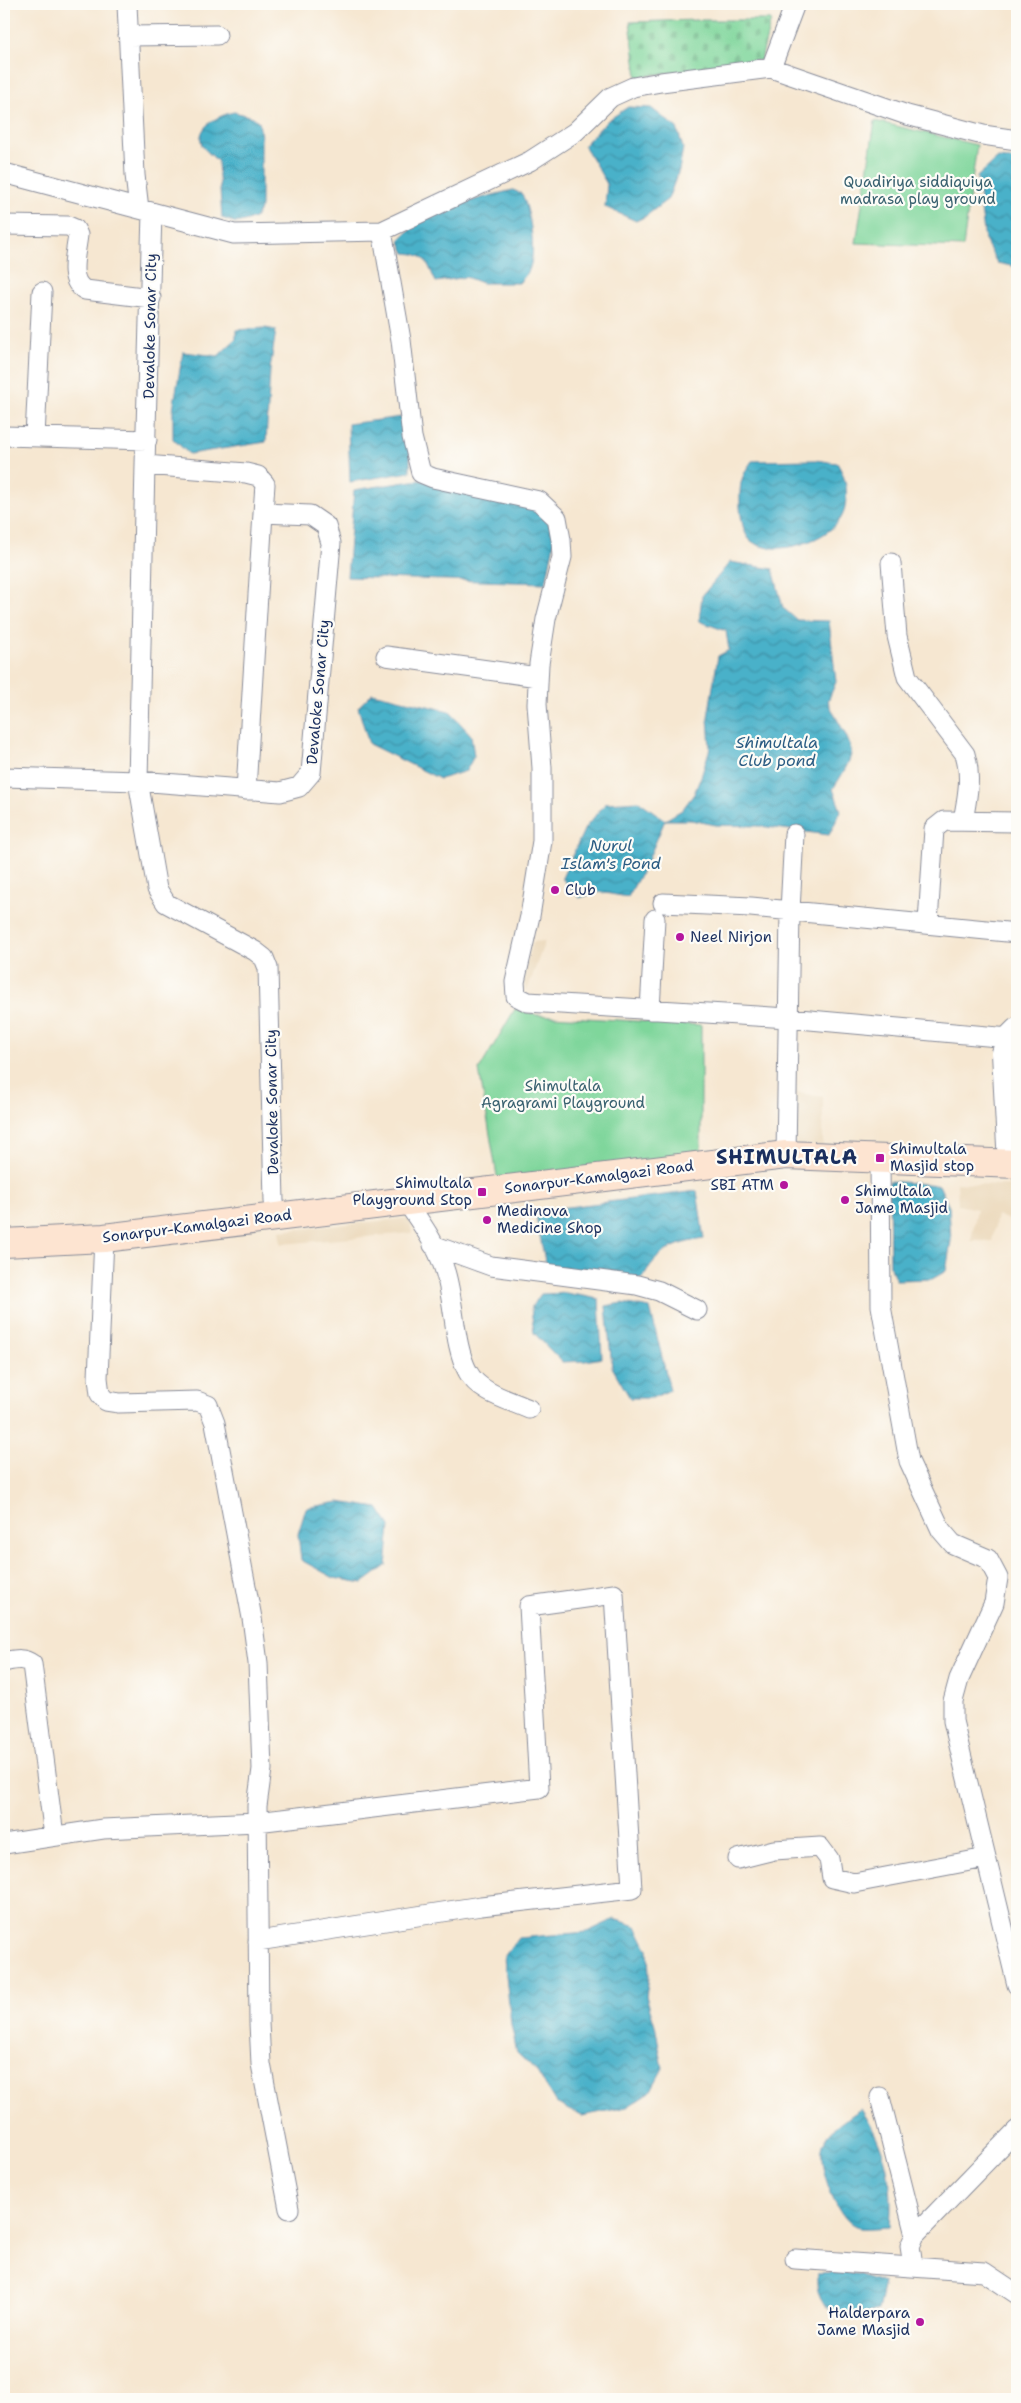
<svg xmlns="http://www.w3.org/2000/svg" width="1021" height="2403" font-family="'Shantell Sans',sans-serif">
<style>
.built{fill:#ebd8ba}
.cemetery{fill:url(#cemetery-stones);stroke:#4d827c}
.park{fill:#7fd69b;stroke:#4d827c}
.water{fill:url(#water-waves);stroke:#327094}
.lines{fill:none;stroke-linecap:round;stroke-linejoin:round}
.minor-casing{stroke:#888b98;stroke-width:21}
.tertiary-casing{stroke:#888b98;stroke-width:26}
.secondary-casing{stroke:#888b98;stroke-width:30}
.minor{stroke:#fff;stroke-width:19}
.tertiary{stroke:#fff;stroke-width:24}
.secondary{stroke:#fde4d1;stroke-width:28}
.poi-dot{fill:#b5179e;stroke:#fdfcf7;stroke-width:2}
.labels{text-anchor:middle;stroke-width:4.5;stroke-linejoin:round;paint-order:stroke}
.park-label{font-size:15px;fill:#396170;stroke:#fdfcf7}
.street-label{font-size:15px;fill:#1b2f5e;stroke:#fdfcf7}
.poi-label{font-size:15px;fill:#1b2f5e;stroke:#fdfcf7;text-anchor:start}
.water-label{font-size:16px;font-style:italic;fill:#2b5c83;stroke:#fdfcf7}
.district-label{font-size:20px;font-weight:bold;letter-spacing:1px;fill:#1b2f5e;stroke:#fdfcf7}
</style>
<defs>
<pattern id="cemetery-stones" width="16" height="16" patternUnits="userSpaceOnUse" patternTransform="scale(1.25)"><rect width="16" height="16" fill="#7fd69b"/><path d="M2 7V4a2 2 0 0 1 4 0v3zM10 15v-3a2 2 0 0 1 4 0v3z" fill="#6db888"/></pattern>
<pattern id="water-waves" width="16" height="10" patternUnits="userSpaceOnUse" patternTransform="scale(1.25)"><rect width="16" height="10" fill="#4ab1c9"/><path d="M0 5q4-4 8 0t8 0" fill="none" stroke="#3d90a6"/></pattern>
</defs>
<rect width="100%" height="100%" fill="#fdfcf7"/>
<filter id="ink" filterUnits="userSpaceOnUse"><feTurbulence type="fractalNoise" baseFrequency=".02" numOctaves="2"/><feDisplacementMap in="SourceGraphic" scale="10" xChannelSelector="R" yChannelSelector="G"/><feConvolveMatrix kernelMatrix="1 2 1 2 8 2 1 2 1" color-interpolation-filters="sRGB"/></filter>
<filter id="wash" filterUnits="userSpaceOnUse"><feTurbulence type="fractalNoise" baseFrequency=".0096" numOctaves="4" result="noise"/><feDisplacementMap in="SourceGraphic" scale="20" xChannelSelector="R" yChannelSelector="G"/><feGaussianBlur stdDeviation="1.12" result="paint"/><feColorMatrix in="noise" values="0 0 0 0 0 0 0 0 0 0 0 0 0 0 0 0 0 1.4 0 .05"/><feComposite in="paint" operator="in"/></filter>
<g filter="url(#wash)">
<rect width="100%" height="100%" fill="#f6e7d1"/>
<path class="built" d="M 545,941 L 527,991 L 522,979 L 533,942 Z
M 795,1092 L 823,1097 L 823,1146 L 796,1145 Z
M 957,1183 L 1017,1186 L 1017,1223 L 997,1215 L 992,1241 L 971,1241 L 977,1209 L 958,1205 Z
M 410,1218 L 412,1233 L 281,1244 L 279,1231 Z"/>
<path class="cemetery" d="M 697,20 L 771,20 L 761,60 L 637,77 L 630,22 Z"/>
<path class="park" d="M 875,121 L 977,145 L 963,247 L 856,243 Z
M 515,1009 L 536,1015 L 701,1025 L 701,1155 L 498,1182 L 479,1070 Z"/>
<path class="water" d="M 628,107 L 651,108 L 677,128 L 683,148 L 679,170 L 668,199 L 646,216 L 636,221 L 605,207 L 607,184 L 584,145 L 607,121 Z
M 234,112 L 253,117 L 259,122 L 261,137 L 261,207 L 255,218 L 236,223 L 222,218 L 218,162 C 214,157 204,150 202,145 C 195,126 220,115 234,112 Z
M 998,158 L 1017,160 L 1017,267 L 997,263 L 985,240 L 977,177 Z
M 513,190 L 522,194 C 530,212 537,251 529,270 C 527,275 522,279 519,283 L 482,283 L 466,277 L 436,282 C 427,264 428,254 405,253 L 399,240 C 425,211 476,199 513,190 Z
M 265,328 L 276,330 L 270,370 L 266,442 L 189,454 L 173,439 L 173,409 L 183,352 L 218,356 L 236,339 L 236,330 Z
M 401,417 L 410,448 L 410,472 L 350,482 L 348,424 Z
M 815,460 L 837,463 C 847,479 849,495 843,514 C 833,540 772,560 750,540 C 743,533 741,517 740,507 C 740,485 739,480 752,461 Z
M 419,480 L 548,508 L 556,533 L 546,583 L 347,577 L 354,490 Z
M 730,562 L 773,569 L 783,608 L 797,620 L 829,621 L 836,682 L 828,701 C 833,715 853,742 851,754 C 849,765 839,779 833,789 L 841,811 L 829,835 L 760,826 L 716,825 L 691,820 L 665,820 L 648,860 L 628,897 L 599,892 L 579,898 L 562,878 L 585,828 L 606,803 L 639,801 L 665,820 L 682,810 L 694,794 L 702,774 L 710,748 L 708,717 L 718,656 L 729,650 L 726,631 L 699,621 L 702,596 Z
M 372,693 L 449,711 L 471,735 L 474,756 L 466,771 L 440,779 L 369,744 L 358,707 Z
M 889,1181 L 939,1185 L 949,1207 L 951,1241 L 946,1271 L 932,1279 L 896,1280 L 890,1266 Z
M 697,1191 L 704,1239 C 674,1243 656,1252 642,1279 L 546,1266 L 535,1211 Z
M 566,1293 L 599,1299 L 602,1358 L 585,1361 L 562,1362 L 534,1333 L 531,1308 L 541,1294 Z
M 622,1303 L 650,1308 L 670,1390 L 652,1398 L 630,1398 L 612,1367 L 606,1306 Z
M 339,1502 L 378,1508 L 390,1526 L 386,1566 L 363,1583 L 334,1578 L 301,1560 L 298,1534 L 306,1508 Z
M 615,1919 L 636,1926 L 648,1950 L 649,1978 L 646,1996 L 655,2025 L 663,2068 L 650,2092 L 627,2107 L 582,2116 L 556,2103 L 537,2072 L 517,2053 L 511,2024 L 504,1957 L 518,1938 L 587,1932 Z
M 861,2109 C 886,2147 894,2183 890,2227 C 881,2227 869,2229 860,2228 C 838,2224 819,2169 822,2149 C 825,2130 847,2119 861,2109 Z
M 836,2273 L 858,2274 L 884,2283 L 878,2310 L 844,2319 C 824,2306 816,2299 817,2274 Z"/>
</g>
<g filter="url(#ink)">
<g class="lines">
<g class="minor-casing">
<path id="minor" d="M 127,4 L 135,175 L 139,209
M 128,36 L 217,35
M 771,68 L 795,4
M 4,173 L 234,234 L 382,231 L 530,161 L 575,132 L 611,97 L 633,87 L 661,82 L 771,68 L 907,115 L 983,135 L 1017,140
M 152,212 L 145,465 L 246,473 L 258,476 L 265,484 L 263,513 L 310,515 L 326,526 L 331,543 L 311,773 L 299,787 L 280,792 L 138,781 L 157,889 L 166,903 L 255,951 L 264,958 L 268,968 L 274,1201 L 276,1217
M 4,225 L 68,226 L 75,229 L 78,235 C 76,254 67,280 85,290 L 151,298
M 382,231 L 401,340 L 412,437 L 421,473 L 433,478 L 539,501 L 557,518 L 561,540 L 562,557 L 546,619 L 539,664 L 537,704 L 542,768 L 542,841 L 530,916 L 515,982 L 516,996 L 528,1002 L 788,1018 L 1009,1038
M 4,436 L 147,440
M 35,437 L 42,292
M 891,563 L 897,636 L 907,677 L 965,754 C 972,777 967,798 963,821
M 386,656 L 538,677
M 4,777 L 138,781 L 145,465
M 246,790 L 263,513
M 663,903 L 751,907 L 1017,933
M 928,923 L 934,829 L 944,821 L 1017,822
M 650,1010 L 655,919
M 786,1155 L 790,911 L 794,834
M 880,1158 L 881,1306 L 909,1461 L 941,1530 L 953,1544 L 988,1559 L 998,1578 L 994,1603 L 959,1679 L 953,1701 L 953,1721 L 1017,1985
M 406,1201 C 420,1222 436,1243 444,1268 C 455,1299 453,1345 468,1372 C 479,1393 509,1400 529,1409
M 104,1238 L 98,1378 L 100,1394 L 106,1401 L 119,1403 L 197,1401 L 208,1405 L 215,1423 L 252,1618 L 258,1663 L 262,1769 L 257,1806 L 259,2023 L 261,2064 L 289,2209
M 433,1245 L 491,1266 L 637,1285 L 659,1291 L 697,1310
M 4,1662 C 14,1660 23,1657 32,1664 L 54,1836
M 4,1844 L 103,1829 L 257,1822 L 539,1788 L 529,1606 L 614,1594 L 632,1889 L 481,1906 L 258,1941
M 738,1859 L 774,1850 L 820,1847 L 829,1859 L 832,1878 L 854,1883 L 986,1858
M 880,2097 L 915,2235
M 795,2259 L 984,2272 L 1017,2294
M 913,2266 L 910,2246 L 915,2235 L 1017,2130"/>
</g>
<g class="tertiary-casing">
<path id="tertiary" d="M 1010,1164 L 1004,1053 L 1009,1038 L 1017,1030"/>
</g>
<g class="secondary-casing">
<path id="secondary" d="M 4,1243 L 104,1238 L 786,1155 L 1017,1164"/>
</g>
<use href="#minor" class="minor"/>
<use href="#tertiary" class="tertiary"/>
<use href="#secondary" class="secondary"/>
</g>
</g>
<g class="poi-dot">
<circle cx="555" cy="890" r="5"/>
<circle cx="680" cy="937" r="5"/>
<rect x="875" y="1153" width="10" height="10" rx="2.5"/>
<circle cx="784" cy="1185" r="5"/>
<rect x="477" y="1187" width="10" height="10" rx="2.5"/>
<circle cx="845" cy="1200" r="5"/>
<circle cx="487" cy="1220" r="5"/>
<circle cx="920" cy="2322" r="5"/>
</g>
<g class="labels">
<g class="park-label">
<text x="918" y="187">Quadiriya siddiquiya<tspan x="918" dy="17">madrasa play ground</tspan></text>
<text x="563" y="1091">Shimultala<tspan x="563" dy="17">Agragrami Playground</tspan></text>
</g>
<g class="street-label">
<text transform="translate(150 326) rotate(-89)" y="5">Devaloke Sonar City</text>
<text transform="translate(318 692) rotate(-85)" y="5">Devaloke Sonar City</text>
<text transform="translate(272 1102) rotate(-91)" y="5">Devaloke Sonar City</text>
<text transform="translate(599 1177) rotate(-7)" y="5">Sonarpur-Kamalgazi Road</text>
<text transform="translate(197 1226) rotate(-7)" y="5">Sonarpur-Kamalgazi Road</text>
</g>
<g class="poi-label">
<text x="565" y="895">Club</text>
<text x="690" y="942">Neel Nirjon</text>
<text x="890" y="1154">Shimultala<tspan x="890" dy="17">Masjid stop</tspan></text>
<text x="472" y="1188" text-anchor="end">Shimultala<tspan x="472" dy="17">Playground Stop</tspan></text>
<text x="774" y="1190" text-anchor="end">SBI ATM</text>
<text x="855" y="1196">Shimultala<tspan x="855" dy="17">Jame Masjid</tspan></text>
<text x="497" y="1216">Medinova<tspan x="497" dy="17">Medicine Shop</tspan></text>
<text x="910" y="2318" text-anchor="end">Halderpara<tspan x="910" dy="17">Jame Masjid</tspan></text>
</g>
<g class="water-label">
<text x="777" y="748">Shimultala<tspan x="777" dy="18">Club pond</tspan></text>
<text x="611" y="851">Nurul<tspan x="611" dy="18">Islam's Pond</tspan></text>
</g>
<g class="district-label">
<text x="787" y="1164">SHIMULTALA</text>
</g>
</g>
<rect width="1021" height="2403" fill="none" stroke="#fdfcf7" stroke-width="20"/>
</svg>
